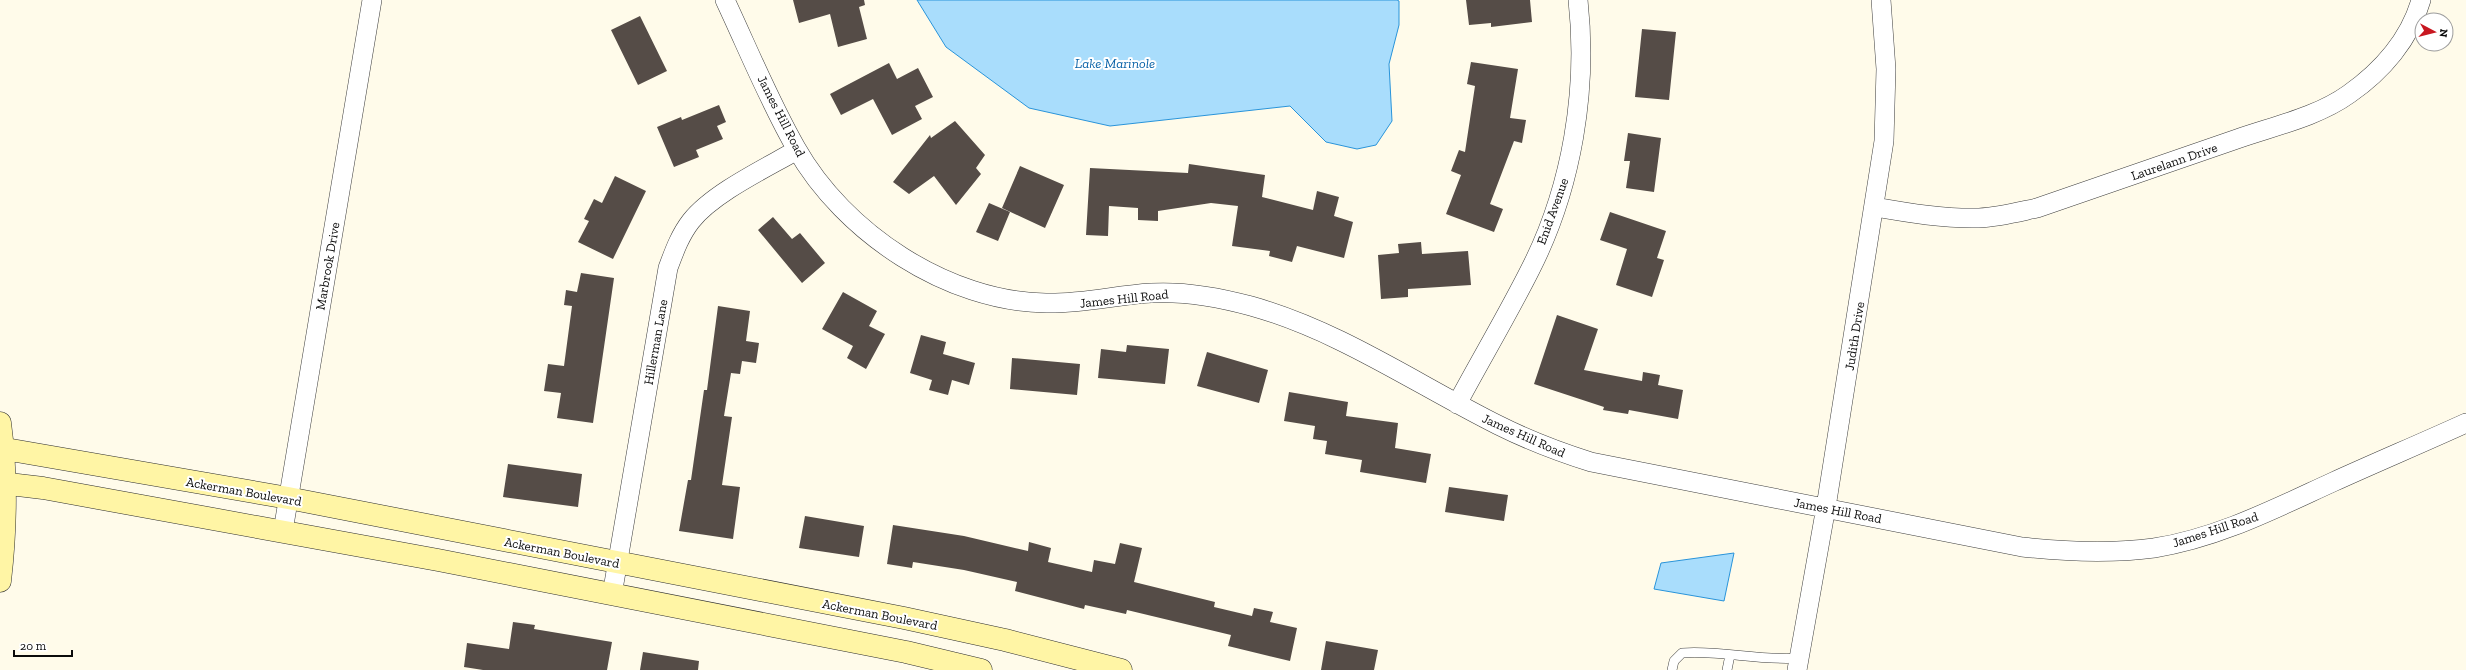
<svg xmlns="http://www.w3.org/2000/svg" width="2466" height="670" font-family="'Zilla Slab',serif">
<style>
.water{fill:#a9ddfc;stroke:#2994da}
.building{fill:#554c47}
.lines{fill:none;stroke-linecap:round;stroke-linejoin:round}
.lane-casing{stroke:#3e3e3e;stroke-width:10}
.street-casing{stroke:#3e3e3e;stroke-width:20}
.secondary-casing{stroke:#2d2d2d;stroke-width:23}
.lane{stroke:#fff;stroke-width:9}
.street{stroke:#fff;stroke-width:19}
.secondary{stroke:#fff5a5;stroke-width:22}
.labels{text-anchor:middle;stroke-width:4;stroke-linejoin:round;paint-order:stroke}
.street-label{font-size:13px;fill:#0b0b0b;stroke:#fff}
.water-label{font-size:14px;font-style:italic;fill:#0a63a8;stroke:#fff}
</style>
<rect width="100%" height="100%" fill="#fffbea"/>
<path class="water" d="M 917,0 L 1397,0 L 1399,1 L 1399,25 L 1389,64 L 1392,121 L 1376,145 L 1357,149 L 1326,142 L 1290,106 L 1110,126 L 1029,108 L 946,47 Z
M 1734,553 L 1724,601 L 1654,589 L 1661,563 Z"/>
<path class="building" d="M 793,0 L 864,0 L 865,5 L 859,7 L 867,39 L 838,47 L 830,14 L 799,23 Z
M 1466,0 L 1530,0 L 1532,22 L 1491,27 L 1491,23 L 1469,25 Z
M 640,16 L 667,71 L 638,85 L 611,30 Z
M 1642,29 L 1676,32 L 1669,100 L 1635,97 Z
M 1471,62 L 1518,69 L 1510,118 L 1526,120 L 1522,143 L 1514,141 L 1490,204 L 1503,209 L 1494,232 L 1446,214 L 1461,175 L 1451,171 L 1459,150 L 1465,152 L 1475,86 L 1467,84 Z
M 889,63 L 897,79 L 918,68 L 933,97 L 915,106 L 922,119 L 892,135 L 873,99 L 841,115 L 830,94 Z
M 719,105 L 726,122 L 717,126 L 723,139 L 696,150 L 699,157 L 674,167 L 657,127 L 681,117 L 682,120 Z
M 955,121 L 985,155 L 976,168 L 981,174 L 956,205 L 934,176 L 909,194 L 893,182 L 930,135 L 931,138 Z
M 1628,133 L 1661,138 L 1654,192 L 1626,188 L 1630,161 L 1624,161 Z
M 1189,164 L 1265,175 L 1262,197 L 1313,210 L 1317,191 L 1339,197 L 1334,216 L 1353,222 L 1344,258 L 1297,246 L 1292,262 L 1269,256 L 1270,251 L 1232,246 L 1238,206 L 1211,203 L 1158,211 L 1158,221 L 1138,220 L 1138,208 L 1109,206 L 1108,236 L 1086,235 L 1090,168 L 1188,173 Z
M 1020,166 L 1064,185 L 1045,228 L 1002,208 Z
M 615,176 L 646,191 L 613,259 L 578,242 L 589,221 L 584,219 L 594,199 L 602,203 Z
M 989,203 L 1010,212 L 998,241 L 976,232 Z
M 1610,212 L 1666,231 L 1657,258 L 1664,260 L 1652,297 L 1616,285 L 1627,249 L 1600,240 Z
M 773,217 L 792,239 L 800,233 L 825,263 L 802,283 L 758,230 Z
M 1421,242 L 1422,254 L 1468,251 L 1471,285 L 1408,289 L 1408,297 L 1381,299 L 1378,255 L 1399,253 L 1398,244 Z
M 581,273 L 614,278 L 593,423 L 557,418 L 561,393 L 544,391 L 548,364 L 564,366 L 572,306 L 564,305 L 566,290 L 577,292 Z
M 843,292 L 877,311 L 869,326 L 885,334 L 866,369 L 847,358 L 853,346 L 822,329 Z
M 718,306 L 750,311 L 746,341 L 759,343 L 756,363 L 742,361 L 740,374 L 731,373 L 724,416 L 732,417 L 722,485 L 740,487 L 733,539 L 679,531 L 688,480 L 691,480 L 704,390 L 707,390 Z
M 1557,315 L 1598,329 L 1584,370 L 1642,381 L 1643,372 L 1660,375 L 1658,385 L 1683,390 L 1678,419 L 1629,410 L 1628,414 L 1603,410 L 1604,407 L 1534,384 Z
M 921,335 L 946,342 L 943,354 L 975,363 L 969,385 L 952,380 L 948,395 L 929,390 L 932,380 L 910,373 Z
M 1127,345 L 1169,349 L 1165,384 L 1098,378 L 1101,349 L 1126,352 Z
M 1207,352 L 1268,370 L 1259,403 L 1197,386 Z
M 1012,358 L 1080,364 L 1077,395 L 1010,389 Z
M 1289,392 L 1348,402 L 1346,416 L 1398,423 L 1395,448 L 1431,454 L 1426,483 L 1360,472 L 1362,460 L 1325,454 L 1327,441 L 1313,439 L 1315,426 L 1284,421 Z
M 508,464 L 582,474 L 578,507 L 503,497 Z
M 1449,487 L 1508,495 L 1504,521 L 1445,512 Z
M 805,516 L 864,526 L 859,557 L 799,548 Z
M 893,525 L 964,536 L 1028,551 L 1029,542 L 1051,548 L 1048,562 L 1092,572 L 1094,560 L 1115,564 L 1120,543 L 1142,548 L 1134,582 L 1215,602 L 1214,607 L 1252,616 L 1254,608 L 1273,612 L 1270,622 L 1297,628 L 1290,661 L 1228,646 L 1231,635 L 1127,610 L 1126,614 L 1085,605 L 1084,609 L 1015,591 L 1017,582 L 964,570 L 913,562 L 912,568 L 887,564 Z
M 513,622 L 535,625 L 534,629 L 612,642 L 607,670 L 483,670 L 464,667 L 467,643 L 509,649 Z
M 1326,641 L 1378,650 L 1374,670 L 1321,670 Z
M 643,652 L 699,661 L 698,670 L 640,670 Z"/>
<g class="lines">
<g class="lane-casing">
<path id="lane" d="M 1672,670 L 1674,661 L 1682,653 C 1721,650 1759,661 1799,658
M 1727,670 L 1730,655"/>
</g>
<g class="street-casing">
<path id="street" d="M 725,0 C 748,49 769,101 796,148 C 844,233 948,302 1046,303 C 1082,304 1116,295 1151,293 C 1185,291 1218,297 1251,306 C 1340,331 1416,384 1498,425 C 1528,440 1559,452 1591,462 L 2022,547 C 2067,552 2109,554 2154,548 C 2218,538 2276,508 2333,482 C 2377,462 2422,443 2466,423
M 1875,207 C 1909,213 1945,219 1979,218 C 1999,217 2018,212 2037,208 C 2104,185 2171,162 2237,139 C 2274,126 2317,117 2349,94 C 2382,71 2410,39 2421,0
M 1457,404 C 1481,359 1508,314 1531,268 C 1572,187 1588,90 1578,0
M 283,531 L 372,0
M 612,595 L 668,268 C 674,252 680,235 691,221 C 713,193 766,168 797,150
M 1797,670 L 1826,507 L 1884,141 L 1886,69 L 1881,0"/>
</g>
<g class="secondary-casing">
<path id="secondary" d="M 0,423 C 7,475 6,529 0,581
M 0,448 L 288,498 L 904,618 L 1005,640 L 1121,670
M 0,483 L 43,488 L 438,560 L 906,652 L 981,670"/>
</g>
<use href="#lane" class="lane"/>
<use href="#street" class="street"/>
<use href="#secondary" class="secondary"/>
</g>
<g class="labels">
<g class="street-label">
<text transform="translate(782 116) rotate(63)" y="5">James Hill Road</text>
<text transform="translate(2174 161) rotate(-19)" y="5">Laurelann Drive</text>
<text transform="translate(1552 211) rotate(-70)" y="5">Enid Avenue</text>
<text transform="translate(327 266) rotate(-80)" y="5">Marbrook Drive</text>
<text transform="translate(1124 298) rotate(-6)" y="5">James Hill Road</text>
<text transform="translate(1854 336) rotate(-81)" y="5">Judith Drive</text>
<text transform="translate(655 342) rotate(-80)" y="5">Hillerman Lane</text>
<text transform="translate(1524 435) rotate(24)" y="5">James Hill Road</text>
<text transform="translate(244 491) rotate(10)" y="5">Ackerman Boulevard</text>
<text transform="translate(1838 510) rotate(11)" y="5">James Hill Road</text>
<text transform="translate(2215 529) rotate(-18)" y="5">James Hill Road</text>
<text transform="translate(562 552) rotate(11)" y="5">Ackerman Boulevard</text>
<text transform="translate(880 614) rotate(11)" y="5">Ackerman Boulevard</text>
</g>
<g class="water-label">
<text x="1115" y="68">Lake Marinole</text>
</g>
</g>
<g transform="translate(2434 32) rotate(97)"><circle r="19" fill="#ffffff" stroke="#9d9d9d"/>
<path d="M0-3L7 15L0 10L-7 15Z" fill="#c81720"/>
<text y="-6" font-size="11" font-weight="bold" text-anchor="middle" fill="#0b0b0b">N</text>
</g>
<path d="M14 650v6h58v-6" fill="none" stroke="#0b0b0b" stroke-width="2"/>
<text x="20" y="650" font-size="12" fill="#0b0b0b" stroke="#ffffff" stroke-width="3" paint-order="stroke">20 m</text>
</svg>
